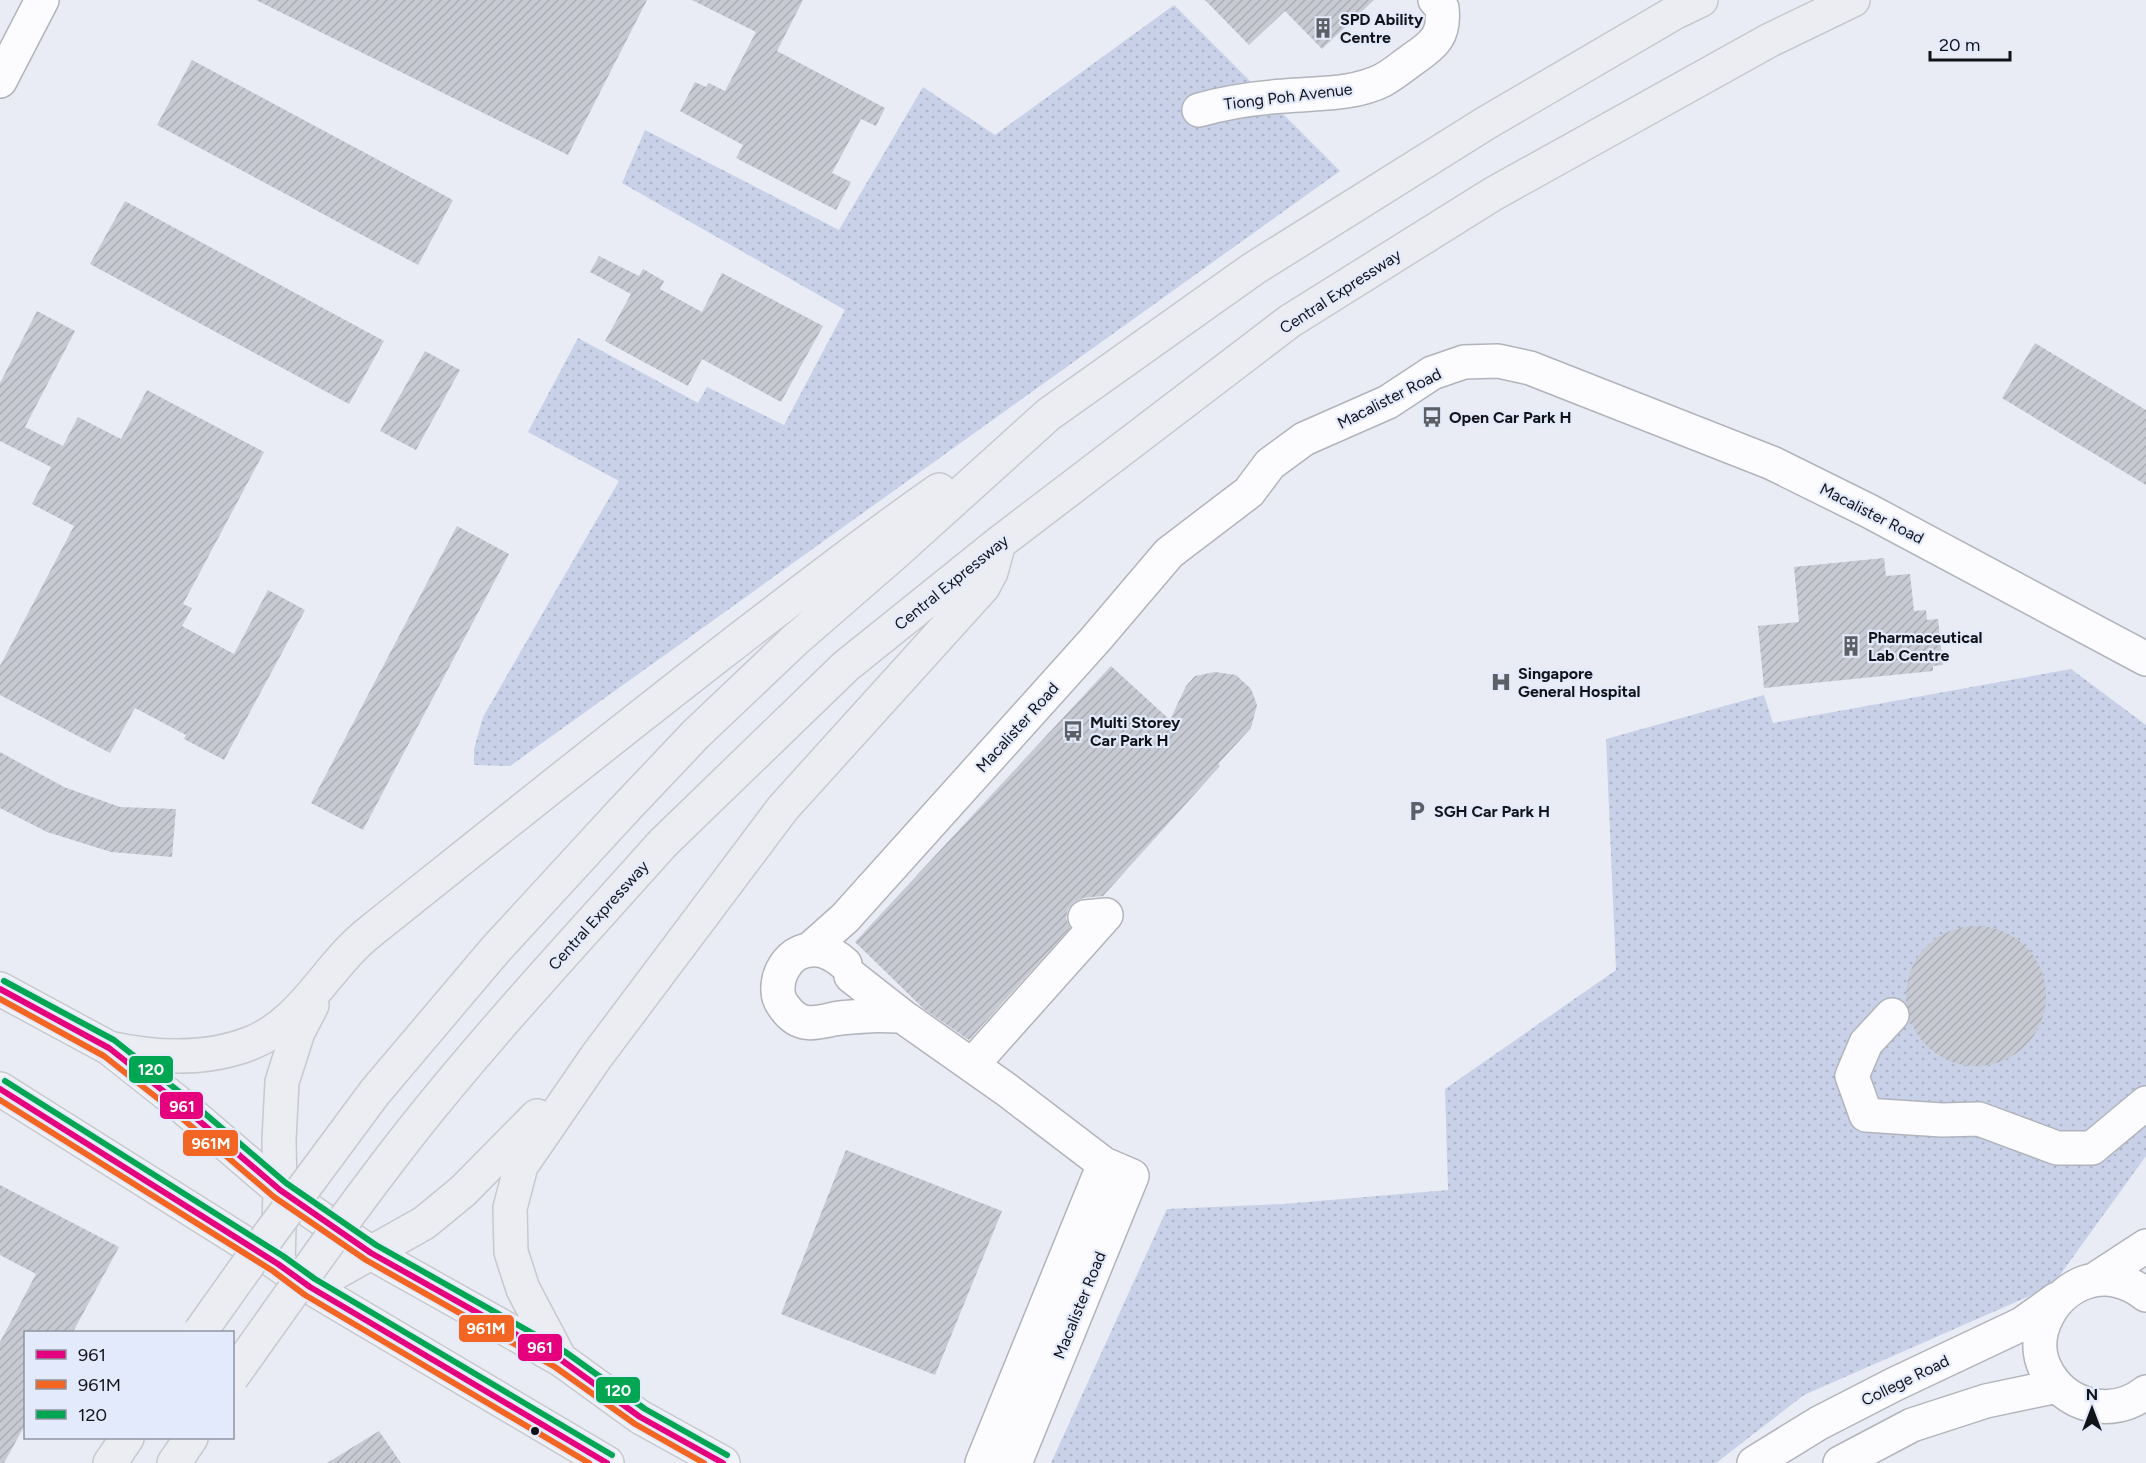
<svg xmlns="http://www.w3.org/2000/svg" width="2146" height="1463" font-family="Figtree,sans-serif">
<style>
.park{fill:url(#park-dots)}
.building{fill:url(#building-hatch)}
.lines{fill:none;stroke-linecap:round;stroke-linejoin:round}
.minor-casing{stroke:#b1b4bb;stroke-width:36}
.major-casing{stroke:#c7c9cd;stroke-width:36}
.highway-casing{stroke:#c7c9cd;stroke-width:36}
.minor{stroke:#fcfcfe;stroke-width:33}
.major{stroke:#f2f3f7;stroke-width:33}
.highway{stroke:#ebedf3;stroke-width:33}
.highway-bridge-casing{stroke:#c7c9cd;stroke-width:36;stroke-linecap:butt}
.highway-bridge{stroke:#ebedf3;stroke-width:33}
.bus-1-casing{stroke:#e3eafb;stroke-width:10}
.bus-2-casing{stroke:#e3eafb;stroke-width:10}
.bus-3-casing{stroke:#e3eafb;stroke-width:10}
.bus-1{stroke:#e5007d;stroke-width:6}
.bus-2{stroke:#f26522;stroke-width:6}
.bus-3{stroke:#00a651;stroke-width:6}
.bus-dot{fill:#111319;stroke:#e3eafb;stroke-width:2}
.labels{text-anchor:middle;stroke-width:4.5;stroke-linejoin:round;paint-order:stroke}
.poi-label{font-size:16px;font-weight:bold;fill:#111319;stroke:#e3eafb;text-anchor:start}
.street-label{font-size:16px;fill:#111319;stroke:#e3eafb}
.line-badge{stroke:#e3eafb;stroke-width:2}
.badge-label{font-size:16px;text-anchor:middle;font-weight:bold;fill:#fff}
</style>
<defs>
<pattern id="park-dots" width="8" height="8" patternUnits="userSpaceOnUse" patternTransform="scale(1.5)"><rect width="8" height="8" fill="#c8d1e8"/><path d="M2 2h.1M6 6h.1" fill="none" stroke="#abb3c6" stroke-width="1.8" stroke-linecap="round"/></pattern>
<pattern id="building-hatch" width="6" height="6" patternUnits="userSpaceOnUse" patternTransform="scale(1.5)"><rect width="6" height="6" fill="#c7cad2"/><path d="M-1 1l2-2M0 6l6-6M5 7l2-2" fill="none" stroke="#aaadb4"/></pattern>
</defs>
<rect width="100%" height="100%" fill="#e9ecf5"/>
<path class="park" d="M 1174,5 L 1340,171 L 510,766 L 474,765 L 474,749 L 483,717 L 619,481 L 528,432 L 578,338 L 698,403 L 707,387 L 784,425 L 845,310 L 622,183 L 645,130 L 839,230 L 923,87 L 995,135 Z
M 2071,669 L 2146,725 L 2146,1156 L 2052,1286 L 1804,1395 L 1716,1463 L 1051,1463 L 1167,1209 L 1283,1204 L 1448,1190 L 1445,1089 L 1616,970 L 1606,739 L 1764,695 L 1773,723 Z"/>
<path class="building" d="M 256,0 L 647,0 L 568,155 Z
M 692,0 L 803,0 L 777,51 L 885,108 L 876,126 L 861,119 L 832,173 L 851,182 L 836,210 L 736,158 L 743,145 L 680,111 L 695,82 L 706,87 L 709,83 L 725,91 L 756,32 Z
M 1205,0 L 1374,0 L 1322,49 L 1285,11 L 1249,45 Z
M 192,60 L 453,200 L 418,265 L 157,125 Z
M 125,201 L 384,341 L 349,404 L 90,264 Z
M 599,256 L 639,276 L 643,269 L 664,281 L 660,289 L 702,312 L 722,273 L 823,326 L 781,402 L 702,359 L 688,386 L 605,341 L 631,294 L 590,272 Z
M 37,311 L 75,331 L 25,427 L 63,446 L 78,417 L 121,439 L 147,390 L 264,452 L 183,604 L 192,608 L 182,626 L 234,654 L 268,590 L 305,610 L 224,760 L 184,739 L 186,735 L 135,708 L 110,753 L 0,695 L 0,666 L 74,526 L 32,504 L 51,467 L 0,441 L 0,383 Z
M 2035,343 L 2146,410 L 2146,485 L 2002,398 Z
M 425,351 L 460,370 L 416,450 L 380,431 Z
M 457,526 L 509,554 L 363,830 L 311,803 Z
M 1884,558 L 1886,576 L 1910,574 L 1914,611 L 1926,610 L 1927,620 L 1938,619 L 1943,665 L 1933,666 L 1933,671 L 1764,688 L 1758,626 L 1799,622 L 1794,567 Z
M 1111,666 L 1170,720 L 1186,686 L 1195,676 L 1215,672 L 1236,675 L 1251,689 L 1257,705 L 1251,728 L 1218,764 L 1220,766 L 1103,896 L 1083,898 L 1074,902 L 1068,909 L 1066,918 L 1070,928 L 969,1040 L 924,1009 L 855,942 Z
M 0,752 L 64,787 L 120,807 L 176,809 L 172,857 L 111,852 L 47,832 L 0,808 Z
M1906 996a70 70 0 1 1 140 0a70 70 0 1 1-140 0Z
M 846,1150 L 1002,1211 L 935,1375 L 781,1314 Z
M 0,1185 L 119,1247 L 73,1332 L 26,1332 L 26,1423 L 4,1463 L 0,1463 L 0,1342 L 36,1274 L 0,1255 Z
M 379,1431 L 401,1463 L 327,1463 Z"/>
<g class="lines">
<g class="minor-casing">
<path id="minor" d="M 0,81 L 42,0
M 1199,110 C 1227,102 1255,98 1284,96 C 1316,93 1354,95 1383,80 C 1394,74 1403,66 1413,59 C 1435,44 1445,35 1442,8 L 1435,0
M 809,950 L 845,918 L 1095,640 L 1169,553 L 1249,492 L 1270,464 L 1304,439 L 1388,402 L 1432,373 L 1464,362 L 1498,361 L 1530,368 L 1772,463 L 1869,511 L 2146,659
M 845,964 C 831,951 813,944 795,955 C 784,963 777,977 778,991 C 778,997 781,1003 785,1008 C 799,1027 813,1024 834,1019 C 844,1017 855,1017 866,1016 C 878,1015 890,1016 902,1016
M 851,976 L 902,1016 L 1007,1090 L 1104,1164 L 1132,1176 L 1015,1463
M 1892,1015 L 1866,1043 L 1852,1076 L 1866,1115 L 1942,1120 L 1979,1119 L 2057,1148 L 2092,1148 L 2146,1103
M 972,1065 L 1106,915 L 1085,917
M 2094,1280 L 2146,1246
M 2146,1295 C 2129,1281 2107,1275 2086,1282 C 2053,1293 2029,1334 2045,1368 C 2064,1407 2112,1419 2146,1392
M 982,1463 L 1104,1164
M 1754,1463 L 1819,1423 L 1895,1384 L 2022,1324 L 2057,1299
M 1840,1463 L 1912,1425 L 1986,1401 L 2057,1386"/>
</g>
<g class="major-casing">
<path id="major" d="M 0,989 L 109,1048 L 176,1101 L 280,1190 L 371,1253 L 560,1359 L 640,1417 L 723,1463
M 0,1089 L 278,1264 L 310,1287 L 607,1463"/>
</g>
<g class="highway-casing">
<path id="highway" d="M 623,811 L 696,734 L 795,640 L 894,554 L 1049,414 L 1253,269 L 1486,123 L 1674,13 L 1701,0
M 663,843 L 846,666 L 999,543 L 1290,321 L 1493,194 L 1770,40 L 1853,0
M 109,1048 C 155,1058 206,1061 251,1043 C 304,1022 328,964 371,931 C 490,836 608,741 728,648 C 798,594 867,540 939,490
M 278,1264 L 280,1190 L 279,1140 L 282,1082 L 298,1032 L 312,1005
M 310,1287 L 424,1223 L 463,1191 L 537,1116
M 560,1359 L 523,1289 L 511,1252 L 510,1208 L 521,1166 L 596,1057 L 783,808 L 983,587 L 991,572 L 999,543
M 110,1463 L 127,1438
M 174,1463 L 191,1438"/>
</g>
<use href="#minor" class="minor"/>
<use href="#major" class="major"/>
<use href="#highway" class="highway"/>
<g class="highway-bridge-casing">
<path id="highway-bridge" d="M 200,1332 L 269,1235 L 375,1092 L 496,949 L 623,811
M 232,1377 C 292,1293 351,1208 415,1127 C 493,1029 579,937 663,843"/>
</g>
<use href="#highway-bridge" class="highway-bridge"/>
<g class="bus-1-casing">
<path id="bus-1" d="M 0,989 L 109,1048 L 176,1101 L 280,1190 L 371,1253 L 560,1359 L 640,1417 L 723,1463
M 0,1089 L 278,1264 L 310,1287 L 607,1463"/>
</g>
<g class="bus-2-casing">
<path id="bus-2" d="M 0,999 L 104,1056 L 170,1108 L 274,1197 L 366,1260 L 555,1367 L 635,1424 L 704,1463
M 0,1100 L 273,1271 L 305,1295 L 589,1463"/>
</g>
<g class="bus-3-casing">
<path id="bus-3" d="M 4,981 L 114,1040 L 182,1094 L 286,1183 L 376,1245 L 564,1351 L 645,1409 L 727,1455
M 5,1081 L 283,1256 L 315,1279 L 612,1455"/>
</g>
<use href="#bus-1" class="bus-1"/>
<use href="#bus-2" class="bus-2"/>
<use href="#bus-3" class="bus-3"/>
</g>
<defs>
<g id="building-bare" transform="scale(1.62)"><path d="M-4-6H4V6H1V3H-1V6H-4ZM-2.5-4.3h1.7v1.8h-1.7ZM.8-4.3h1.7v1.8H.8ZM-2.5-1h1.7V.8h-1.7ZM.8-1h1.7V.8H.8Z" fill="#5d5f66" stroke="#e3eafb" stroke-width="2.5" paint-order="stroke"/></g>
<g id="bus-bare" transform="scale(1.62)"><path d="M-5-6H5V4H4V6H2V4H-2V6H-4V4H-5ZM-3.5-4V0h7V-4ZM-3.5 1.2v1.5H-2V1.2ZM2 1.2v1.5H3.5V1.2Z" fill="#5d5f66" stroke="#e3eafb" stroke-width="2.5" paint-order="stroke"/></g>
<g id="hospital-bare" transform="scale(1.62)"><path d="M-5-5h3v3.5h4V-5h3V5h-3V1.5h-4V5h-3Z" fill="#5d5f66" stroke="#e3eafb" stroke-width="2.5" paint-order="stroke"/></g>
<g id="parking-bare" transform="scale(1.62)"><path d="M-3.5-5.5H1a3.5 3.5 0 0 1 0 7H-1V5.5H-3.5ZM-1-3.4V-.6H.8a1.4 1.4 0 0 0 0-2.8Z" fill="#5d5f66" stroke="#e3eafb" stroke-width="2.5" paint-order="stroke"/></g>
</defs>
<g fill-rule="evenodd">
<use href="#building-bare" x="1323" y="28"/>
<use href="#bus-bare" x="1432" y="417"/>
<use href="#building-bare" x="1851" y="646"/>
<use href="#hospital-bare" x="1501" y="682"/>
<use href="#bus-bare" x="1073" y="731"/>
<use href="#parking-bare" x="1417" y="811"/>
</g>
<circle class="bus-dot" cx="535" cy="1431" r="5"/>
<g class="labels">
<g class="poi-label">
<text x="1340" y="25">SPD Ability<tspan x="1340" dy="18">Centre</tspan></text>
<text x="1449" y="423">Open Car Park H</text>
<text x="1868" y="643">Pharmaceutical<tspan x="1868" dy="18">Lab Centre</tspan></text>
<text x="1518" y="679">Singapore<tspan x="1518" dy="18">General Hospital</tspan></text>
<text x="1090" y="728">Multi Storey<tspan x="1090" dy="18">Car Park H</tspan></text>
<text x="1434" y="817">SGH Car Park H</text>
</g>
<g class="street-label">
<text transform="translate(1288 96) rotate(-7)" y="6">Tiong Poh Avenue</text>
<text transform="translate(1340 291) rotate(-33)" y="6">Central Expressway</text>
<text transform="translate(1389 398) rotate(-27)" y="6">Macalister Road</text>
<text transform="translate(1872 513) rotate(27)" y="6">Macalister Road</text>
<text transform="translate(951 582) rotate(-39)" y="6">Central Expressway</text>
<text transform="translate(1017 727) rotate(-48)" y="6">Macalister Road</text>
<text transform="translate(598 915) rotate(-48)" y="6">Central Expressway</text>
<text transform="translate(1079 1305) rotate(-68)" y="6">Macalister Road</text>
<text transform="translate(1905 1380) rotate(-26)" y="6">College Road</text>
</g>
</g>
<g class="line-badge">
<rect x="128" y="1055" width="46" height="29" rx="6" fill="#00a651"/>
<rect x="159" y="1091" width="45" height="29" rx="6" fill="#e5007d"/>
<rect x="182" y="1129" width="57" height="28" rx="6" fill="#f26522"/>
<rect x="458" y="1314" width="57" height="29" rx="6" fill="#f26522"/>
<rect x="517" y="1333" width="46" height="29" rx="6" fill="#e5007d"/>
<rect x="595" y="1376" width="46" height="28" rx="6" fill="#00a651"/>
</g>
<g class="badge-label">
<text x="151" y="1075">120</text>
<text x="182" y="1112">961</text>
<text x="211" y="1149">961M</text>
<text x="486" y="1334">961M</text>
<text x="540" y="1353">961</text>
<text x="618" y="1396">120</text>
</g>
<rect x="24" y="1331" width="210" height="108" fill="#e3eafb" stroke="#8f94a1" stroke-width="1.5"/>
<rect x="36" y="1350" width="30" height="9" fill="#e5007d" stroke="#8f94a1" stroke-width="1.5"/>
<text x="78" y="1361" font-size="18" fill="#111319">961</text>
<rect x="36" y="1380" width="30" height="9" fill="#f26522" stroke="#8f94a1" stroke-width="1.5"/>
<text x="78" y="1391" font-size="18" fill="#111319">961M</text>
<rect x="36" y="1410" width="30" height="9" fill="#00a651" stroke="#8f94a1" stroke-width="1.5"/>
<text x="78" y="1421" font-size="18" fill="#111319">120</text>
<g transform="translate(2092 1409)" stroke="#e3eafb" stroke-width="4.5" paint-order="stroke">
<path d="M0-4.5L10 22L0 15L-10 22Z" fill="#111319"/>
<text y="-9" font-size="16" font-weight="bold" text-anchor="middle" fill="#111319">N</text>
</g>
<path d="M1930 51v9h80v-9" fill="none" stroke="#111319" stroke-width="3"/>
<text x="1939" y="51" font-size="18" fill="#111319" stroke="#e3eafb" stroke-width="4.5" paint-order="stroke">20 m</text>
</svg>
